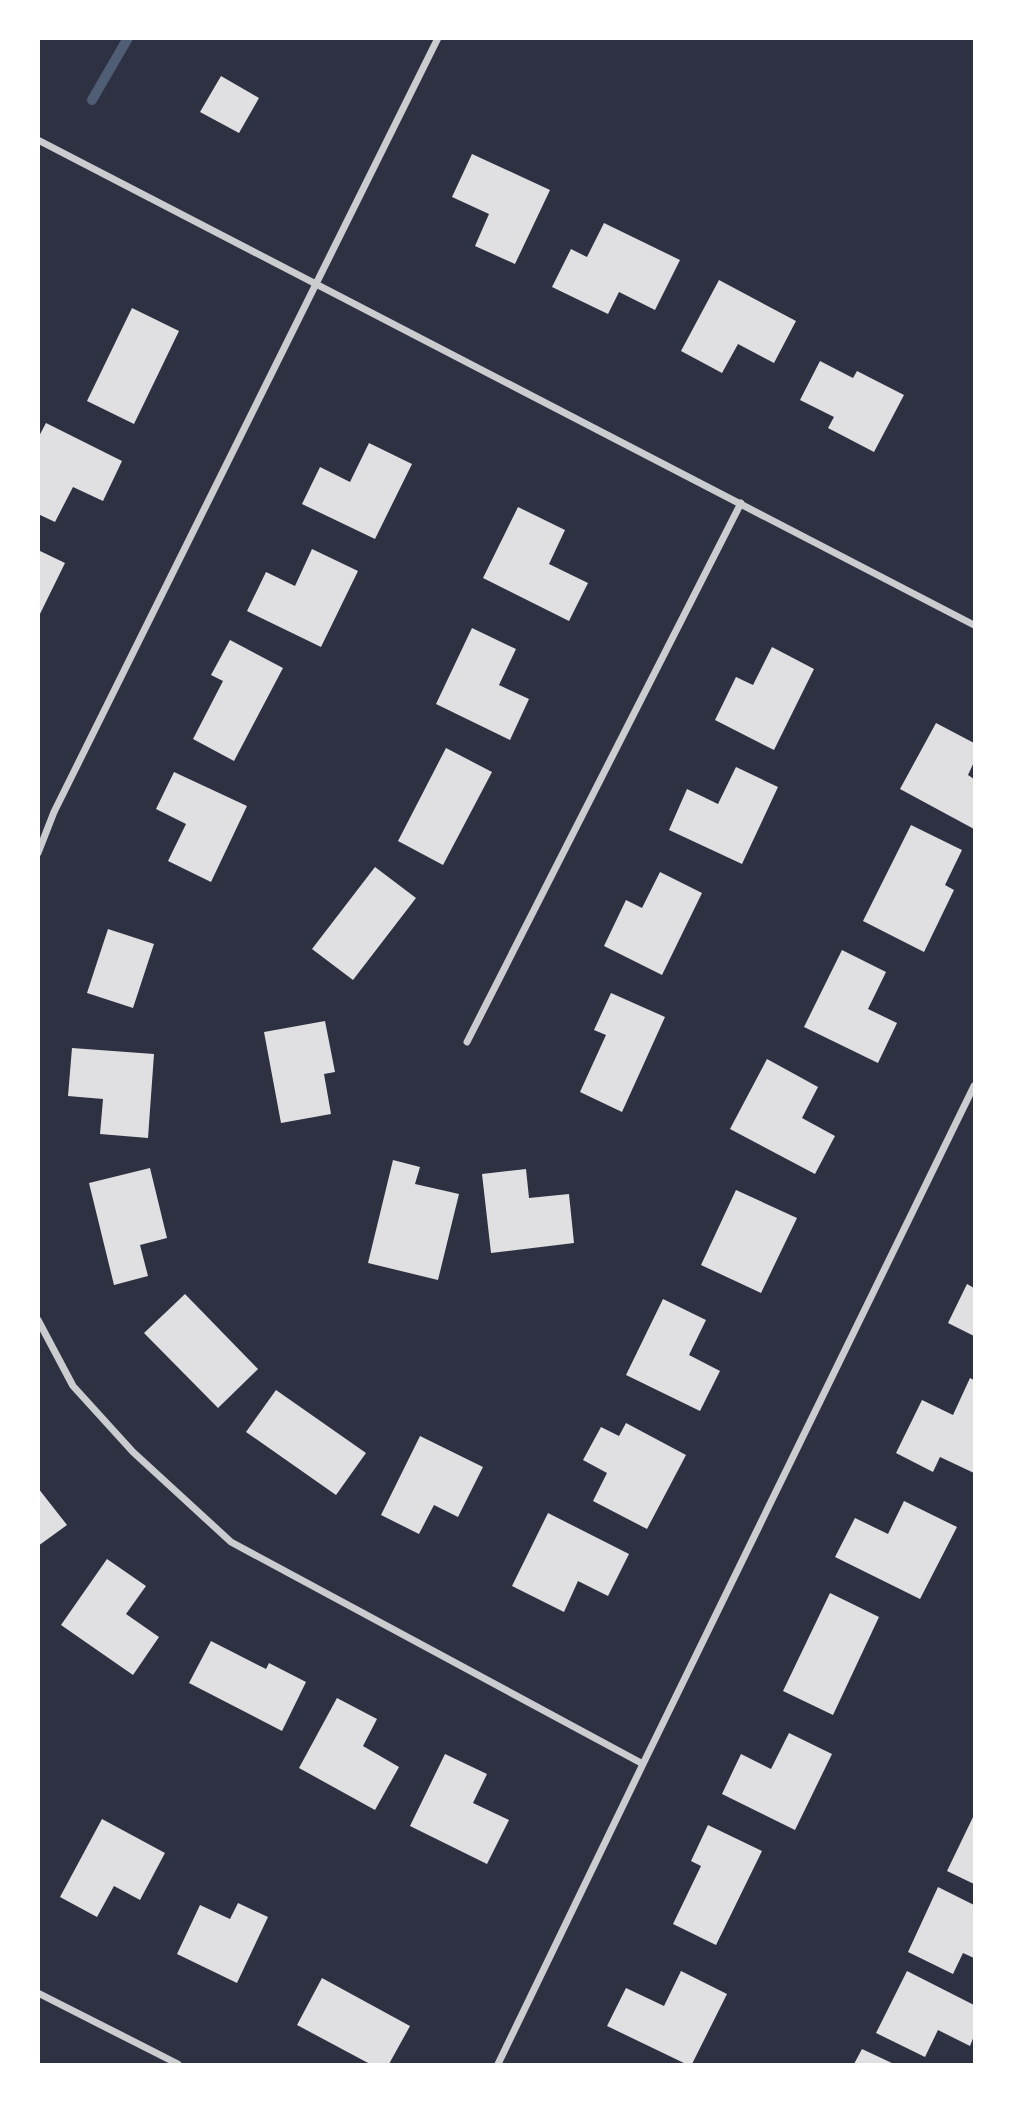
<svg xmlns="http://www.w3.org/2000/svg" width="1013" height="2103" font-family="'Fira Sans Condensed',sans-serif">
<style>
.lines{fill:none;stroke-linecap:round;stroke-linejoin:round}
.stream{stroke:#4f5d75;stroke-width:10}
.building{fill:#e0e0e3}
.minor{stroke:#caccd0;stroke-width:7}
</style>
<rect width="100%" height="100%" fill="#2d3142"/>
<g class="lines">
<path class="stream" d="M 92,100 L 128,38"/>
</g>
<path class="building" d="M 221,76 L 259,98 L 239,133 L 200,112 Z
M 472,154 L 550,190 L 515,264 L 475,246 L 489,214 L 452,197 Z
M 604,223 L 680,260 L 655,310 L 619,292 L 608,314 L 552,287 L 571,249 L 587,257 Z
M 719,280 L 796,321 L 774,363 L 738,344 L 722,373 L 681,351 Z
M 132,308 L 179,331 L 134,424 L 87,401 Z
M 820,361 L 853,378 L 857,371 L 904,395 L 874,452 L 828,428 L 834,417 L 800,400 Z
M 46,423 L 122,461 L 103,501 L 73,487 L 55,522 L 38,514 L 38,438 Z
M 369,443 L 412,464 L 375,539 L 302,504 L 320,467 L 350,482 Z
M 518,507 L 565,530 L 549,564 L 588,583 L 569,621 L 483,578 Z
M 312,549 L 358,571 L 321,647 L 247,611 L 266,572 L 295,586 Z
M 38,550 L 65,563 L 38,618 Z
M 472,628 L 516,649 L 499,685 L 529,699 L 510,740 L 436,704 Z
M 230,640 L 283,668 L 234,761 L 193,739 L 223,681 L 211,675 Z
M 772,647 L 814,669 L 774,750 L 715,720 L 736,677 L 753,685 Z
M 936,723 L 974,743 L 974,762 L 968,775 L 974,779 L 974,829 L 900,789 Z
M 446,748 L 492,772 L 443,865 L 398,841 Z
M 736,767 L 778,787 L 742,864 L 669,830 L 687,789 L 718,804 Z
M 174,772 L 247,806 L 211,882 L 168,861 L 186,824 L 156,809 Z
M 911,825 L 962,850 L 945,885 L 954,890 L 924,952 L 863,921 Z
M 375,867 L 416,898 L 353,980 L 312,949 Z
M 660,872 L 702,893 L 662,975 L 604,946 L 626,900 L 642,908 Z
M 108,929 L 154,944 L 133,1008 L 87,993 Z
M 842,950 L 886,972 L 868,1009 L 897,1023 L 878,1063 L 804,1027 Z
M 611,993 L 665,1017 L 622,1112 L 580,1092 L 606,1035 L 594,1030 Z
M 325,1021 L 335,1072 L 324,1074 L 331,1114 L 281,1123 L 264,1032 Z
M 72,1048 L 154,1054 L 148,1138 L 100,1134 L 103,1099 L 68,1096 Z
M 767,1059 L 818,1087 L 802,1118 L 835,1136 L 815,1174 L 730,1129 Z
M 393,1160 L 420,1167 L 415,1184 L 459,1194 L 438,1280 L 368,1263 Z
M 150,1168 L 167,1238 L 140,1245 L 148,1276 L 114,1285 L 89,1183 Z
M 526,1169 L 529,1198 L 569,1194 L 574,1243 L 491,1253 L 482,1174 Z
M 736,1190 L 797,1218 L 761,1293 L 701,1265 Z
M 967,1284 L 974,1288 L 974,1336 L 948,1323 Z
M 185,1294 L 258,1369 L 218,1408 L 144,1333 Z
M 663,1299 L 706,1320 L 689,1355 L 720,1371 L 700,1411 L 626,1375 Z
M 970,1378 L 974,1380 L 974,1473 L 940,1457 L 933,1472 L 896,1453 L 922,1400 L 953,1415 Z
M 276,1390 L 366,1453 L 336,1495 L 246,1432 Z
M 626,1423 L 686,1455 L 647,1529 L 593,1501 L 607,1473 L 583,1460 L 601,1427 L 619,1436 Z
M 420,1436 L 483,1467 L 458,1517 L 434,1505 L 419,1534 L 381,1515 Z
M 38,1488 L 67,1525 L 38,1546 Z
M 904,1501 L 957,1527 L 920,1599 L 835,1557 L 855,1518 L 888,1534 Z
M 548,1513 L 629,1554 L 608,1596 L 578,1581 L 564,1612 L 512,1586 Z
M 107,1559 L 146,1586 L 126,1614 L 159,1637 L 133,1675 L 61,1625 Z
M 830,1593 L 879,1617 L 833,1715 L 783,1691 Z
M 211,1641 L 266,1669 L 269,1663 L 306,1682 L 282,1731 L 189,1683 Z
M 337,1698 L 377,1719 L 363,1746 L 399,1767 L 375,1810 L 299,1768 Z
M 789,1733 L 832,1754 L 795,1830 L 722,1794 L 741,1754 L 771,1769 Z
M 445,1754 L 487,1774 L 473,1803 L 509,1820 L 487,1864 L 410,1826 Z
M 974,1815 L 974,1884 L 947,1871 Z
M 102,1819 L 165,1853 L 140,1900 L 114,1886 L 97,1917 L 60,1897 Z
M 708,1825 L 762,1851 L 716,1945 L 673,1924 L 701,1866 L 691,1861 Z
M 938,1887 L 974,1905 L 974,1958 L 963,1953 L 953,1974 L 908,1952 Z
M 238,1903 L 268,1917 L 237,1983 L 177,1954 L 200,1905 L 230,1919 Z
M 681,1971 L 727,1994 L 692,2064 L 686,2064 L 607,2026 L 626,1988 L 664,2006 Z
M 907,1971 L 974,2005 L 974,2036 L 970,2046 L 938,2030 L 925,2057 L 876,2033 Z
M 322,1978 L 410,2026 L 389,2064 L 370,2064 L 297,2025 Z
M 862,2049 L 894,2064 L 854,2064 Z"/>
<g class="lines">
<path class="minor" d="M 38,140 L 974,625
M 38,853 L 54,812 L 438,38
M 467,1042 L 741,503
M 38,1320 L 73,1386 L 133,1452 L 231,1542 L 643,1764
M 38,1993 L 178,2064
M 498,2064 L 643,1764 L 974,1086"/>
</g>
<rect width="1013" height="2103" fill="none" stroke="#ffffff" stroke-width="80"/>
</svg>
